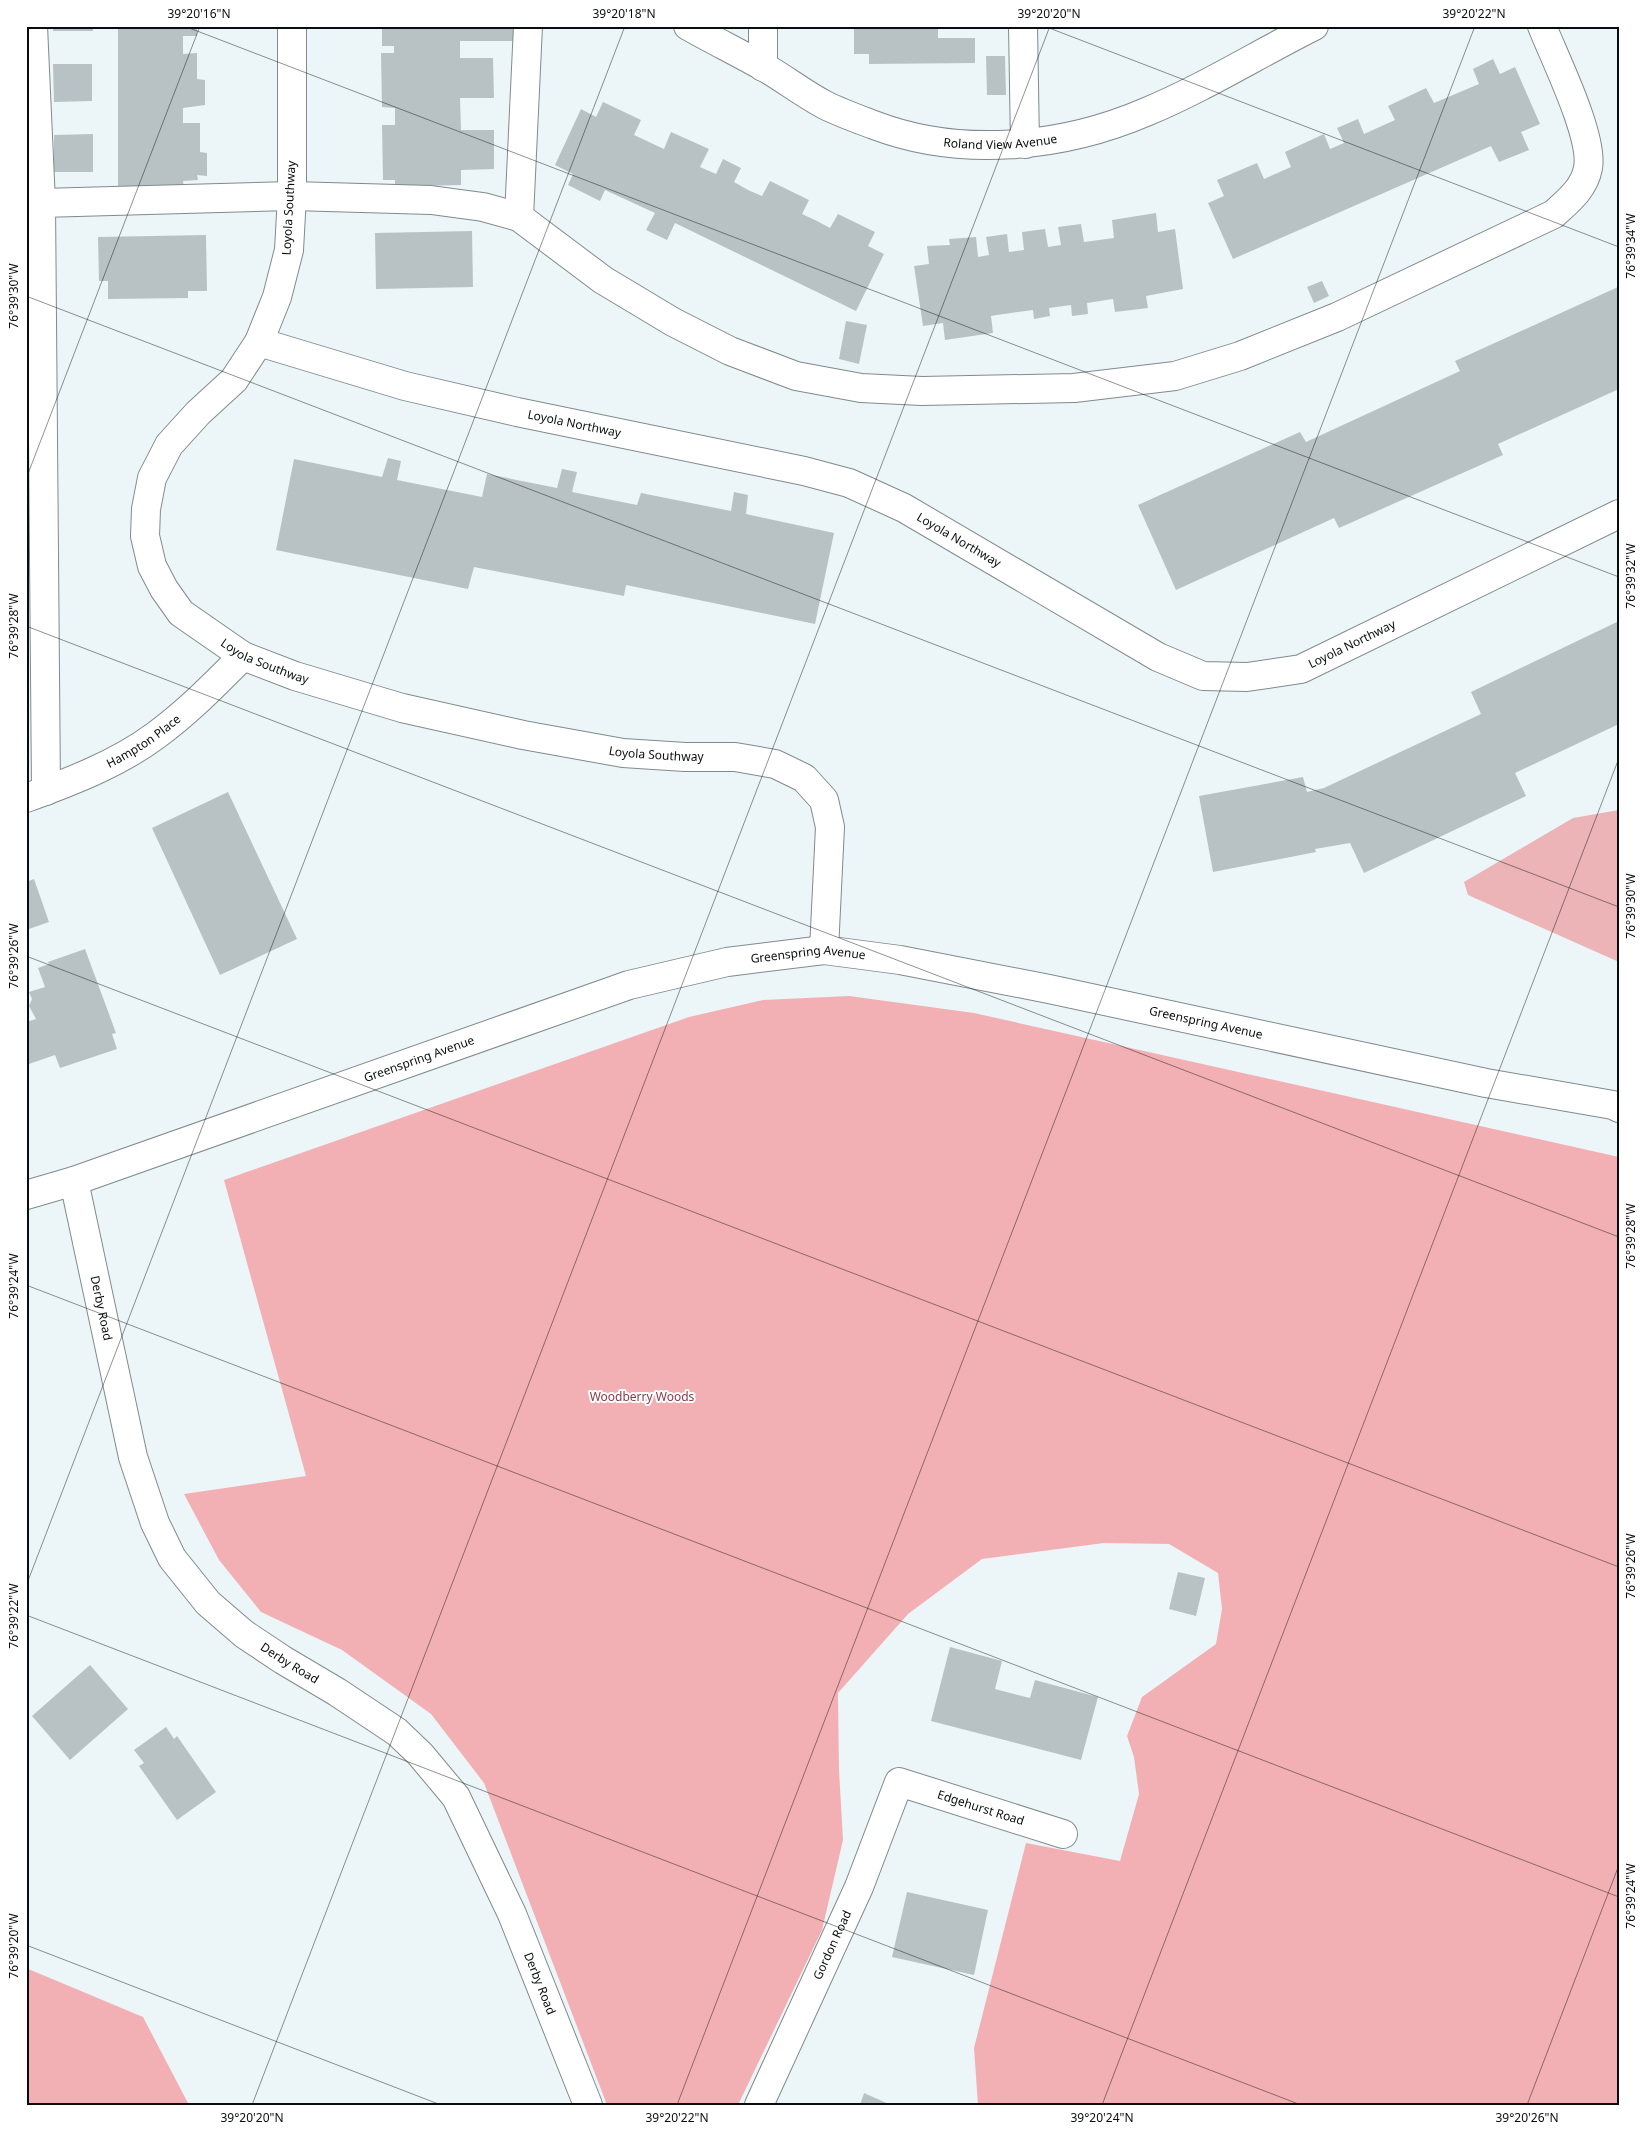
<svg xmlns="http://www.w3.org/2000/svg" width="1645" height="2131" font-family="'Noto Sans',sans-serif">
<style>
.green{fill:#ecb4b6}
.forest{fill:#f3b0b4}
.building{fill:#b8c2c5}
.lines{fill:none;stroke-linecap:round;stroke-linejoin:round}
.minor-casing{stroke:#818a8d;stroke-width:30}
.major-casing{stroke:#818a8d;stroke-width:30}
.minor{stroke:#fff;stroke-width:28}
.major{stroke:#fff;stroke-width:28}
.ticks{fill:none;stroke:#0a0d0e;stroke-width:1;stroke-opacity:0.45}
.labels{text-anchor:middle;stroke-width:4;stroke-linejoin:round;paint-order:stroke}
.street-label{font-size:12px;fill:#0a0d0e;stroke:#fff}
.park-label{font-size:12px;fill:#893a43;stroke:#fff}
.neatline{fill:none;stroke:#0a0d0e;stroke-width:2}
.ticks-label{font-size:12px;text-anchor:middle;fill:#0a0d0e}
</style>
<rect width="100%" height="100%" fill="#ecf6f9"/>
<path class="green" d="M 1619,810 L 1619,962 L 1468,895 L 1464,882 L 1573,818 Z"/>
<path class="forest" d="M 849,996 L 974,1013 L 1619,1157 L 1619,2105 L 978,2105 L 974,2048 L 1026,1843 L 1120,1861 L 1139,1794 L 1134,1757 L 1127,1736 L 1142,1697 L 1216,1644 L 1222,1609 L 1218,1573 L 1169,1544 L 1104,1543 L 982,1559 L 908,1614 L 838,1693 L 839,1770 L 843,1840 L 822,1930 L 738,2105 L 607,2105 L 484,1783 L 431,1714 L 342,1650 L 261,1612 L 219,1560 L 184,1494 L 306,1476 L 224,1180 L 689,1017 L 763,1000 Z
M 26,1968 L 143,2017 L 189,2105 L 26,2105 Z"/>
<path class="building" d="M 53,26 L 93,26 L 93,31 L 53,31 Z
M 118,26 L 197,26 L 197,36 L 183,36 L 183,54 L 197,53 L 197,79 L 205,80 L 205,105 L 183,108 L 183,123 L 200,123 L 200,152 L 207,153 L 207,176 L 197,175 L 198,180 L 183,181 L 184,187 L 118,188 Z
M 382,26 L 513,26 L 513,41 L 460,41 L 460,58 L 493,58 L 494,98 L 460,98 L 461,130 L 494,130 L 494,169 L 461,170 L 461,185 L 416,186 L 416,188 L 395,188 L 395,180 L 383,180 L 382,125 L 395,125 L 395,108 L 382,107 L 381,53 L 394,53 L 394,46 L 382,46 Z
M 854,26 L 938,26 L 938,38 L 975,38 L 975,63 L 869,64 L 869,54 L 854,54 Z
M 986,56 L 1005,56 L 1006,95 L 987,95 Z
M 1493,59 L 1500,74 L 1515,67 L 1540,124 L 1521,132 L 1529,150 L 1499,162 L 1491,146 L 1233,259 L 1208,203 L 1224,196 L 1217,180 L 1257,163 L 1264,179 L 1291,167 L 1285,152 L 1324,134 L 1330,149 L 1344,143 L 1337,128 L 1358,119 L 1364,134 L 1395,120 L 1388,106 L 1426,88 L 1434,103 L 1479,84 L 1473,69 Z
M 53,64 L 92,64 L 92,101 L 54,102 Z
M 603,102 L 641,120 L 634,135 L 664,149 L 671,132 L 709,149 L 700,167 L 716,174 L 723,159 L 741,168 L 734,182 L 748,190 L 762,196 L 770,181 L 809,200 L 802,214 L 817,221 L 830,228 L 838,214 L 875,232 L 868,246 L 884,254 L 856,311 L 675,223 L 667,240 L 646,230 L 655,213 L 605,190 L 600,201 L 568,185 L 573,174 L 555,165 L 581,109 L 596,117 Z
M 93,134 L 93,172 L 54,172 L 54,135 Z
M 1156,213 L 1158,232 L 1175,229 L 1183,289 L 1146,296 L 1148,308 L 1115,312 L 1113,299 L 1087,303 L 1088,314 L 1072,316 L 1071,305 L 1049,308 L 1050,316 L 1034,319 L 1033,310 L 997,315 L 991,316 L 993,333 L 945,340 L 943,323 L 923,326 L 914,266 L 929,264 L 927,246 L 950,245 L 949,239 L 976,237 L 978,257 L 989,255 L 986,237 L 1007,234 L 1009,252 L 1024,250 L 1022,232 L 1045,229 L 1048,247 L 1061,245 L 1058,227 L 1081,224 L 1084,242 L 1114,238 L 1112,220 Z
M 472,231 L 473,287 L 376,289 L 375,233 Z
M 206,235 L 207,291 L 188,291 L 188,298 L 108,299 L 108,281 L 99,281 L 98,237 Z
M 1322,281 L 1329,296 L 1314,303 L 1307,287 Z
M 1618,287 L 1619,389 L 1498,444 L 1503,455 L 1339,528 L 1334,518 L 1176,590 L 1138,505 L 1300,432 L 1306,442 L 1460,371 L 1455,361 Z
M 846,321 L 867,325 L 859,364 L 839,359 Z
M 388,458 L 401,461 L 397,480 L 482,497 L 487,474 L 557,488 L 562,469 L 577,472 L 572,492 L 637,505 L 641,493 L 731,511 L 734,492 L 748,495 L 746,514 L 834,533 L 815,624 L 626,585 L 624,596 L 474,567 L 468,589 L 276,550 L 294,459 L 382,477 Z
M 1619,621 L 1619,724 L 1515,773 L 1526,796 L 1364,873 L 1350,843 L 1315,849 L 1316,852 L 1213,872 L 1199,796 L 1303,777 L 1307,792 L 1324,788 L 1481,714 L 1471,692 Z
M 228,792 L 297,939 L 220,975 L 152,828 Z
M 34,879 L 49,922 L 26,930 L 26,882 Z
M 85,949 L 116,1033 L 112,1034 L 117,1049 L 60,1068 L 55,1055 L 26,1065 L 26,1022 L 36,1019 L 29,1006 L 32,999 L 29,992 L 45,987 L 38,968 L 49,964 L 48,962 Z
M 1178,1572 L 1205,1578 L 1196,1616 L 1169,1609 Z
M 950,1647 L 1002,1661 L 995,1689 L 1030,1698 L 1035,1680 L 1098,1697 L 1081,1760 L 931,1721 Z
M 90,1665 L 128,1709 L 70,1760 L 32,1716 Z
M 166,1727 L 174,1739 L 177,1736 L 216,1792 L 177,1820 L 139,1766 L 144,1763 L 134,1750 Z
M 907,1892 L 988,1910 L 974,1975 L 892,1957 Z
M 864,2093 L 891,2105 L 860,2105 Z"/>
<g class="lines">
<g class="minor-casing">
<g id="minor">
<path d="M 33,26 L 41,203 L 46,791"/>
<path id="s1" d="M 292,26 L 292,196 L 289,250 L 277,297 L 259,342 L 234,380 L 198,413 L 169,445 L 152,478 L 146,509 L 145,536 L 152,566 L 164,589 L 181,613 L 243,656 L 295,676 L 402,708 L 523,735 L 623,753 L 685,757 L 735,757 L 775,764 L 804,778 L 824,800 L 830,827 L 824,950"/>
<path id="s2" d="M 688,26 C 713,40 739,53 764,67 C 785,79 804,94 825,105 C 841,113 858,119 874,125 C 960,158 1062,148 1146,112 C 1204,88 1258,54 1314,26"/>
<path d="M 763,26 L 763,67"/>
<path d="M 1023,26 L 1025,144"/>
<path d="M 41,203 L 292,196 L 431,200 L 483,207 L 519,217 L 603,280 L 673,322 L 730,351 L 796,376 L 861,388 L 922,391 L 1074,388 L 1175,376 L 1240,356 L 1337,317 L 1554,214 C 1568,201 1584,189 1588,168 C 1594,137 1555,59 1542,26"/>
<path d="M 519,217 L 528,26"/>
<path id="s3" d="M 259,342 L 405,386 L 517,412 L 804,471 L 849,483 L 904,508 L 1158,657 L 1203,676 L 1247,677 L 1301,669 L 1619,514"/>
<path id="s4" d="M 26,798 C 70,782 117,764 155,736 C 187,713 215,684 243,656"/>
<path id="s5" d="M 74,1181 L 133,1457 L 155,1523 L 172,1558 L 208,1603 L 244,1634 L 283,1660 L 337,1692 L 397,1732 L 420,1754 L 456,1797 L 512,1914 L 588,2105"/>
<path id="s6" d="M 759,2105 L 859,1887 L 899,1782 L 1063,1834"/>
</g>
</g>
<g class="major-casing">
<g id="major">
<path id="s7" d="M 26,1195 L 74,1181 L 629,985 L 727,962 L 824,950 L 900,960 L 1049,989 L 1486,1083 L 1613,1105 L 1619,1108"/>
</g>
</g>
<use href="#minor" class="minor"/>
<use href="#major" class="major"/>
</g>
<path class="ticks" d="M 184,26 L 1619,577M 1044,26 L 1619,247M 26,296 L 1619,907M 26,479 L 200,26M 26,626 L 1619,1237M 26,956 L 1619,1567M 26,1285 L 1619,1897M 26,1586 L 625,26M 26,1615 L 1301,2105M 26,1945 L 441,2105M 252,2105 L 1050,26M 677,2105 L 1475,26M 1102,2105 L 1619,758M 1527,2105 L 1619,1865"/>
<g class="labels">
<g class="street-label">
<text dy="4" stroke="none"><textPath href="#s2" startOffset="340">Roland View Avenue</textPath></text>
<text transform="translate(289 208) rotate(-87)" y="4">Loyola Southway</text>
<text dy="4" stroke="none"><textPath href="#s3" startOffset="326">Loyola Northway</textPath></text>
<text dy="4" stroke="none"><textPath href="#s3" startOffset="731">Loyola Northway</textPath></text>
<text dy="4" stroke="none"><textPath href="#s3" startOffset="1166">Loyola Northway</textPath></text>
<text dy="4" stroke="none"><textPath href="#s1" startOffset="738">Loyola Southway</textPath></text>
<text dy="4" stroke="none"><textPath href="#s4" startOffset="131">Hampton Place</textPath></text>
<text dy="4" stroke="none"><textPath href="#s1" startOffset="1142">Loyola Southway</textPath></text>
<text dy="4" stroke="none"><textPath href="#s7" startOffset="821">Greenspring Avenue</textPath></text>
<text dy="4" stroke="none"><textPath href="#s7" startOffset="1226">Greenspring Avenue</textPath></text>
<text dy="4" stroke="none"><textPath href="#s7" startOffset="416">Greenspring Avenue</textPath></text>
<text dy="4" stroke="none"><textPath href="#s5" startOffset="130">Derby Road</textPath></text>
<text dy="4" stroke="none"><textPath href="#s5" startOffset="550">Derby Road</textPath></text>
<text dy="4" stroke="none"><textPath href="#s6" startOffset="438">Edgehurst Road</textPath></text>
<text dy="4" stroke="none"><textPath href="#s6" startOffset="176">Gordon Road</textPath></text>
<text dy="4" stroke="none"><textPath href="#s5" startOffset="970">Derby Road</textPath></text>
</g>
<g class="park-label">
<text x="642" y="1401">Woodberry Woods</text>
</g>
</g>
<rect width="1645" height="2131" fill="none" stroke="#ffffff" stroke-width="55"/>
<rect x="28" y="28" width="1590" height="2076" class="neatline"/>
<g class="ticks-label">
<text x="199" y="18">39°20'16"N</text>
<text x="624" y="18">39°20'18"N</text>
<text x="1049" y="18">39°20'20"N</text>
<text x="1474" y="18">39°20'22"N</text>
<text transform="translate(1631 246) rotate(-90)" y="4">76°39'34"W</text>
<text transform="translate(14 296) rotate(-90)" y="4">76°39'30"W</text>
<text transform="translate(1631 576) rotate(-90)" y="4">76°39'32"W</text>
<text transform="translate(14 626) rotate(-90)" y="4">76°39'28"W</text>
<text transform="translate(1631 906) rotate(-90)" y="4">76°39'30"W</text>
<text transform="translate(14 956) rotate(-90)" y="4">76°39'26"W</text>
<text transform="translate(1631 1236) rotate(-90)" y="4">76°39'28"W</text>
<text transform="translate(14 1286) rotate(-90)" y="4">76°39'24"W</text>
<text transform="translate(1631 1566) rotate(-90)" y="4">76°39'26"W</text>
<text transform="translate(14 1616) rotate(-90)" y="4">76°39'22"W</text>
<text transform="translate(1631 1896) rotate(-90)" y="4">76°39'24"W</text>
<text transform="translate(14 1946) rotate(-90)" y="4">76°39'20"W</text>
<text x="252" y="2122">39°20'20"N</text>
<text x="677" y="2122">39°20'22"N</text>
<text x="1102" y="2122">39°20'24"N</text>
<text x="1527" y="2122">39°20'26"N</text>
</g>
</svg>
